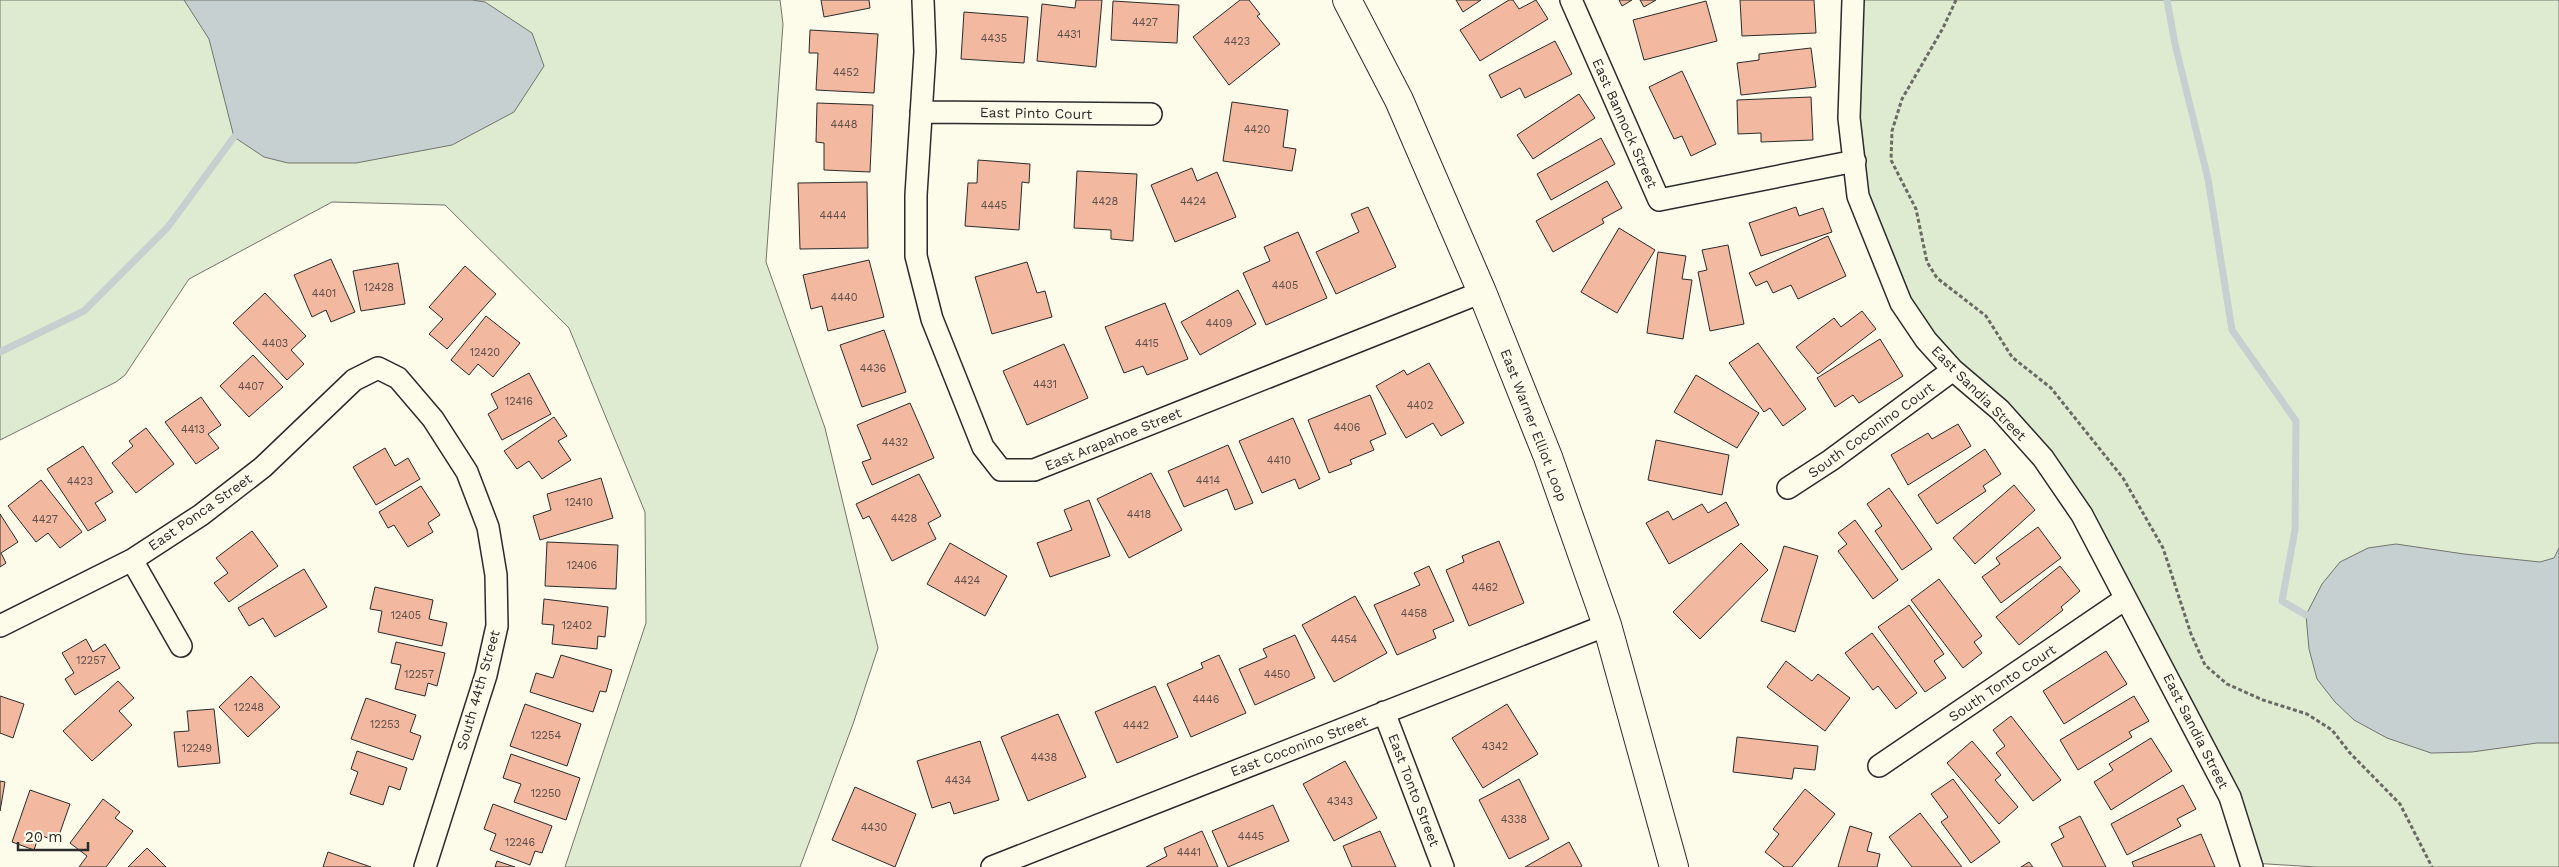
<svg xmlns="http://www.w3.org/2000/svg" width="2559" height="867" font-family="'Work Sans',sans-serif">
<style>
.green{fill:#deebd1;stroke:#74746e}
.water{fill:#c7d0d0;stroke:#74746e}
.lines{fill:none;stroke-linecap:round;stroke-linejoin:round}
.stream{stroke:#c7d0d0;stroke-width:7}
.building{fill:#f2b8a0;stroke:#2b2b2b}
.street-casing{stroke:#2b2b2b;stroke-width:24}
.secondary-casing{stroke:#2b2b2b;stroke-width:30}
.path{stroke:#6a6964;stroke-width:3;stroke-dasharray:4 2.5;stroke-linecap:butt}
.street{stroke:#fdfbea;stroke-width:21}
.secondary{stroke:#fdfbea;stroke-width:28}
.labels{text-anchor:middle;stroke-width:4;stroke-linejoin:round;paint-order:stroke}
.number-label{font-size:11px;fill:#5d4e48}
.street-label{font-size:14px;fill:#2b2b2b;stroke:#fdfbea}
</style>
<rect width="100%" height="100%" fill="#fdfbea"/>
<path class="green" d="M 0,0 L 780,0 L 783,24 L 766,262 L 825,428 L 878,648 L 853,724 L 800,867 L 565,867 L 646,623 L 645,512 L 569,328 L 445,205 L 332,202 L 189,279 L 125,375 L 116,382 L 0,440 Z
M 1853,0 L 2559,0 L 2559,867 L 2317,867 L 2251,863 L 2082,515 L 1926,340 L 1858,196 Z"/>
<path class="water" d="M 184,0 L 472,0 L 485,2 L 532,33 L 544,66 L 514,112 L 452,145 L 356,163 L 288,163 L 264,157 L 234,137 L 209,39 Z
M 2396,544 L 2464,554 L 2540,562 L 2554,558 L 2559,548 L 2559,743 L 2537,743 L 2472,752 L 2431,753 L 2387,738 L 2354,720 L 2335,702 L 2317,679 L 2309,649 L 2306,615 L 2322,584 L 2340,562 L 2368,548 Z"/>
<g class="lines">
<path class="stream" d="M 2167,0 L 2175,44 L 2208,179 L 2232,330 L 2296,421 L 2295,530 L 2282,601 L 2306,615 L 2315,615
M 0,352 L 84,311 L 168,227 L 234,137"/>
</g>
<path class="building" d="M 821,0 L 869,0 L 870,8 L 824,17 Z
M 1076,0 L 1102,0 L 1096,67 L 1037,61 L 1042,4 L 1075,8 Z
M 1240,0 L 1249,0 L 1260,14 L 1257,16 L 1280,44 L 1229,85 L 1193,37 Z
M 1456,0 L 1481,0 L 1463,12 Z
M 1509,0 L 1513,0 L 1519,9 L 1536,0 L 1548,19 L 1480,61 L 1460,30 Z
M 1619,0 L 1632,0 L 1622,6 Z
M 1640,0 L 1656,0 L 1644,7 Z
M 1740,0 L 1814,0 L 1816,33 L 1742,36 Z
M 1113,1 L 1179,5 L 1177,43 L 1111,40 Z
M 1706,1 L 1717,41 L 1644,60 L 1633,20 Z
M 964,12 L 1028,17 L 1024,63 L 961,59 Z
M 810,30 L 878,34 L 874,93 L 816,90 L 818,53 L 809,53 Z
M 1555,41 L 1572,74 L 1525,98 L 1520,88 L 1501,98 L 1489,75 Z
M 1811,48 L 1816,87 L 1741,95 L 1737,63 L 1759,60 L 1759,54 Z
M 1682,71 L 1716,144 L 1691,156 L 1682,136 L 1674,139 L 1649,87 Z
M 1579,94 L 1595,118 L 1533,159 L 1517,135 Z
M 1811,97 L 1813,140 L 1761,142 L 1761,133 L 1738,134 L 1737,100 Z
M 1232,102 L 1288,110 L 1283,147 L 1296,149 L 1292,171 L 1223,161 Z
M 817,103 L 873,105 L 870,172 L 824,170 L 824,143 L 816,142 Z
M 1601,138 L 1615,164 L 1551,200 L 1537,174 Z
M 978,160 L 1030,164 L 1029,183 L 1022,182 L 1019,230 L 965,226 L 968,183 L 977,183 Z
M 1192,168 L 1197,181 L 1217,172 L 1236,217 L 1175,242 L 1151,185 Z
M 1077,171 L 1137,174 L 1133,241 L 1111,239 L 1111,230 L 1074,228 Z
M 1607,181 L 1622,208 L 1602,219 L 1604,223 L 1553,252 L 1536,221 Z
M 867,182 L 868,248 L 800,249 L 798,183 Z
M 1368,207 L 1396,267 L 1336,294 L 1316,252 L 1359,232 L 1351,214 Z
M 1796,207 L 1799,216 L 1823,208 L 1832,232 L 1761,256 L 1749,223 Z
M 1619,228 L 1655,250 L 1617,313 L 1581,292 Z
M 1298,232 L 1327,298 L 1266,325 L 1243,273 L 1270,261 L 1264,247 Z
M 1828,236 L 1846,276 L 1798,299 L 1791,285 L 1773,293 L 1767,281 L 1756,286 L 1749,273 Z
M 1728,245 L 1744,324 L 1710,331 L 1698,272 L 1707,270 L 1702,250 Z
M 1658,252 L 1686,256 L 1682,279 L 1692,280 L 1683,339 L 1647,333 Z
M 331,259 L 355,312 L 331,322 L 326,310 L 312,317 L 294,275 Z
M 869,260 L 884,317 L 828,331 L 822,306 L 811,309 L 803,275 Z
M 1027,262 L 1037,293 L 1045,291 L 1052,317 L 992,334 L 975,277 Z
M 398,263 L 405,304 L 361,311 L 353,271 Z
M 465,266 L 496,294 L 447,349 L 429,334 L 443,319 L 429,307 Z
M 1238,290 L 1256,324 L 1200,355 L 1181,322 Z
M 265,293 L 306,336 L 291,350 L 304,364 L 287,380 L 233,323 Z
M 1165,303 L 1188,359 L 1147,375 L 1143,366 L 1124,373 L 1105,327 Z
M 1862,311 L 1876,329 L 1818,374 L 1796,347 L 1834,318 L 1841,327 Z
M 486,316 L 520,343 L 493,377 L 478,364 L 469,375 L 451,360 Z
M 884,330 L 906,392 L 862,407 L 840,345 Z
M 1880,339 L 1903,376 L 1859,403 L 1853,395 L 1835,407 L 1817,378 Z
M 1758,343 L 1806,409 L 1783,426 L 1770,408 L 1764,412 L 1729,363 Z
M 1064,344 L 1088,398 L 1027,425 L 1003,371 Z
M 253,355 L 283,387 L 249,417 L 220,386 Z
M 1429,363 L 1464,423 L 1441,436 L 1433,423 L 1406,438 L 1376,386 L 1404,370 L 1407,375 Z
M 529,373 L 551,414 L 502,440 L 488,414 L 498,408 L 491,394 Z
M 1696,375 L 1759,413 L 1737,448 L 1674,412 Z
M 1370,395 L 1386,434 L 1370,441 L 1374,450 L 1350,460 L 1352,464 L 1329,473 L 1308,420 Z
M 201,397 L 221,425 L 208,434 L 219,448 L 196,464 L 165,422 Z
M 910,403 L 934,458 L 872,485 L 862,462 L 871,459 L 857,425 Z
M 554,417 L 567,436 L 558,441 L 571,460 L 542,479 L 529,461 L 517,469 L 504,451 Z
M 1293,418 L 1320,479 L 1299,489 L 1295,479 L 1262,493 L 1239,441 Z
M 1958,424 L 1971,446 L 1908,485 L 1891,455 L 1928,433 L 1932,439 Z
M 146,428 L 174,464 L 136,493 L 112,463 L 133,446 L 129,441 Z
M 1656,440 L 1729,455 L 1722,495 L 1648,480 Z
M 1228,445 L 1253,503 L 1235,510 L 1227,489 L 1184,507 L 1168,471 Z
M 83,446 L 113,492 L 95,503 L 106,520 L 88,531 L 47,469 Z
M 385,448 L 395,466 L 408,458 L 420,479 L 376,505 L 353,467 Z
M 1985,449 L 2001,474 L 1983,486 L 1986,491 L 1937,524 L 1918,495 Z
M 1151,473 L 1182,530 L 1129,558 L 1097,499 Z
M 919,474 L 941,516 L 928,523 L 936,539 L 892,561 L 869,516 L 863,519 L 856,504 Z
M 601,478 L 613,518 L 540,540 L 533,516 L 551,510 L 547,494 Z
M 41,480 L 82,532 L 60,548 L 48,533 L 36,542 L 8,506 Z
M 2014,485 L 2035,510 L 1975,564 L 1953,538 Z
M 421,486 L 440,515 L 428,523 L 433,532 L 408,547 L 394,525 L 388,528 L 379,512 Z
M 1889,488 L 1932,549 L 1902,570 L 1875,531 L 1882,526 L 1867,504 Z
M 1089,500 L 1110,556 L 1050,577 L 1037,543 L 1072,530 L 1064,510 Z
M 1726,502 L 1739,525 L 1669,564 L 1646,523 L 1668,511 L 1673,520 L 1702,504 L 1708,513 Z
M 0,514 L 18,542 L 1,553 L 6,563 L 0,567 Z
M 1855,520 L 1898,580 L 1873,599 L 1838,551 L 1847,544 L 1838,533 Z
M 2038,527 L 2061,558 L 2001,603 L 1982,577 L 2000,564 L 1996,558 Z
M 252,531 L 278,566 L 229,602 L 214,583 L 228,573 L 216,558 Z
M 1499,541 L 1524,603 L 1469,626 L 1446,570 L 1464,562 L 1462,556 Z
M 547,542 L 618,545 L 616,589 L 545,586 Z
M 950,543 L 1007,576 L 985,616 L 927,584 Z
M 1741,543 L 1768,570 L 1700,639 L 1673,612 Z
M 1784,546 L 1818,556 L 1795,632 L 1761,621 Z
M 1429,566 L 1454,621 L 1433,630 L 1436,638 L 1397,655 L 1374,605 L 1420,585 L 1414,573 Z
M 2060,566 L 2080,591 L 2061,607 L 2063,610 L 2019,645 L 1996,617 Z
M 304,569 L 327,607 L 275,637 L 263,618 L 249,626 L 238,608 Z
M 1939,579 L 1982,636 L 1974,642 L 1982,653 L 1963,668 L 1911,600 Z
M 375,587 L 433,600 L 429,619 L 447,623 L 442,646 L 378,632 L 382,611 L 370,609 Z
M 1355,596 L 1387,653 L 1334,682 L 1302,625 Z
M 544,599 L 608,607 L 605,637 L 598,636 L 597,649 L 552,644 L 554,625 L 542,624 Z
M 1909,605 L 1944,654 L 1934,661 L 1946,678 L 1925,692 L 1878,627 Z
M 1872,633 L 1917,693 L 1896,709 L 1878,686 L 1873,690 L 1845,653 Z
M 1295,635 L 1315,678 L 1255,705 L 1239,669 L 1267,657 L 1263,649 Z
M 86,639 L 93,652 L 105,644 L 120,668 L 75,695 L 65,679 L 74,673 L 62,653 Z
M 396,642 L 445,653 L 437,686 L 428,683 L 425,696 L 395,689 L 401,665 L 391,663 Z
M 2106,651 L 2127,684 L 2064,724 L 2043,691 Z
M 561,655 L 612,670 L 606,692 L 600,691 L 593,712 L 530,692 L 536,673 L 553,678 Z
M 1219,655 L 1246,713 L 1191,737 L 1167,684 L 1203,668 L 1201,663 Z
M 1786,661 L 1812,681 L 1818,674 L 1850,698 L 1825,731 L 1767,687 Z
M 251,676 L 280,707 L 248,737 L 219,707 Z
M 118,681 L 134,698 L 119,711 L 132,725 L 92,761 L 63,731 Z
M 1155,686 L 1178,737 L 1117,763 L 1095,712 Z
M 0,696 L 24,704 L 13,738 L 0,733 Z
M 2134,696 L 2149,721 L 2129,732 L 2132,737 L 2078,770 L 2060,740 Z
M 366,698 L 416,715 L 410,732 L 421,736 L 413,760 L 351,739 Z
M 525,704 L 581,724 L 567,766 L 510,746 Z
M 1507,704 L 1538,754 L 1483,788 L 1452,738 Z
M 214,709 L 220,763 L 178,767 L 174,732 L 189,731 L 187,711 Z
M 1058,714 L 1086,777 L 1028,801 L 1001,737 Z
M 2011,716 L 2061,780 L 2033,801 L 1996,753 L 2005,746 L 1993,730 Z
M 1737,737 L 1818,746 L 1815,770 L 1794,768 L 1792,779 L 1733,772 Z
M 2151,738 L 2172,771 L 2111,810 L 2094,782 L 2113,770 L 2109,764 Z
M 980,741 L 999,800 L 954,814 L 950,802 L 932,808 L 917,761 Z
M 1972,741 L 2001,775 L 1995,780 L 2018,807 L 1999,824 L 1947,763 Z
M 357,751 L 407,768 L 400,790 L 389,786 L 383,805 L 350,794 L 358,772 L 351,769 Z
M 511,754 L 580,778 L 566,820 L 514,802 L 521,784 L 503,778 Z
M 1345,761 L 1377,818 L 1334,841 L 1303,784 Z
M 1519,779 L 1549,839 L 1509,859 L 1479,800 Z
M 1953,779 L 2000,842 L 1971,863 L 1941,822 L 1948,817 L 1931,794 Z
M 0,781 L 5,782 L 0,811 Z
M 2183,785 L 2196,809 L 2177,819 L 2181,826 L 2127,855 L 2111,824 Z
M 855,787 L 916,814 L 895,867 L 832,840 Z
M 1805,789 L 1835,814 L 1792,867 L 1784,867 L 1765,852 L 1779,834 L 1773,829 Z
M 30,790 L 70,804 L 57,841 L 39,835 L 34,850 L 12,842 Z
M 103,799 L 120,812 L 115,818 L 133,831 L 106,867 L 79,867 L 87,856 L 70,843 Z
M 493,804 L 552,826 L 542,853 L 535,851 L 530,865 L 490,850 L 496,834 L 484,829 Z
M 1273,805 L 1289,841 L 1228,867 L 1212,831 Z
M 1920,813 L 1962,867 L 1912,867 L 1889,837 Z
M 2080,816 L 2106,867 L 2063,867 L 2051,844 L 2064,837 L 2059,827 Z
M 1850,826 L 1872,833 L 1867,851 L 1880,854 L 1877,867 L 1838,867 Z
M 1202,831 L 1218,867 L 1146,867 L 1167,856 L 1164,848 Z
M 1380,831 L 1396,867 L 1352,867 L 1343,846 Z
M 2201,834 L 2215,867 L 2134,867 L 2132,862 Z
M 1569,842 L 1582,866 L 1580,867 L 1525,867 Z
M 147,848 L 166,867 L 128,867 Z
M 328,852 L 371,867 L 323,867 Z
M 497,861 L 515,867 L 495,867 Z
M 2029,862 L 2033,867 L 2021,867 Z"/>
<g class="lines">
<g class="street-casing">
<path id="street" d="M 923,0 L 925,52 L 916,195 L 916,256 L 932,319 L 983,447 L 1001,470 L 1034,470 L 1482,292
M 1571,0 L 1659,200 L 1855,161
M 1853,0 L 1849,118 L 1858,196 L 1901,303 L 1926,340 L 1953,370 L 2000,410 L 2043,458 L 2082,515 L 2230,797 L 2252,867
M 921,112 L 1151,114
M 1788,488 L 1831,460 L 1953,370
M 132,560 L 181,646
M 0,626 L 132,560 L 201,515 L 263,467 L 354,380 L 378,368 L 398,378 L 433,419 L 467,472 L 488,527 L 496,575 L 497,626 L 486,675 L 425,867
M 1384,712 L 1443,867
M 1879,766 L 2125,599
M 992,867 L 1607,625"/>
</g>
<g class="secondary-casing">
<path id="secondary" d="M 1347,0 L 1399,100 L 1482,292 L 1548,457 L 1607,625 L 1674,867"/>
</g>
<path class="path" d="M 1956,0 L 1943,28 L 1902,99 L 1892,131 L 1891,160 L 1916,209 L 1927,262 L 1937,278 L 1986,316 L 2012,357 L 2051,388 L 2123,478 L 2163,548 L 2191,634 L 2205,665 L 2227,684 L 2263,700 L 2307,714 L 2332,730 L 2350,753 L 2400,804 L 2432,867"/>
<use href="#street" class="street"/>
<use href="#secondary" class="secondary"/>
</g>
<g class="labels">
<g class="number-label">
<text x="1145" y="26">4427</text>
<text x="1069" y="38">4431</text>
<text x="994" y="42">4435</text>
<text x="1237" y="45">4423</text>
<text x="846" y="76">4452</text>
<text x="844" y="128">4448</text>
<text x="1257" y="133">4420</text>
<text x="1105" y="205">4428</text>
<text x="1193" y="205">4424</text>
<text x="994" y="209">4445</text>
<text x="833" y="219">4444</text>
<text x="1285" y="289">4405</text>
<text x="379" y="291">12428</text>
<text x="324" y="297">4401</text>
<text x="844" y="301">4440</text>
<text x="1219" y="327">4409</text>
<text x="275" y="347">4403</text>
<text x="1147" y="347">4415</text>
<text x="485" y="356">12420</text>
<text x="873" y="372">4436</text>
<text x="1045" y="388">4431</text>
<text x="251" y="390">4407</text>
<text x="519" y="405">12416</text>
<text x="1420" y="409">4402</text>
<text x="1347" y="431">4406</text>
<text x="193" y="433">4413</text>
<text x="895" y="446">4432</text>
<text x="1279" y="464">4410</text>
<text x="1208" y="484">4414</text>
<text x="80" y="485">4423</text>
<text x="579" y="506">12410</text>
<text x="1139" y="518">4418</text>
<text x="904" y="522">4428</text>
<text x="45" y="523">4427</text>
<text x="582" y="569">12406</text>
<text x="967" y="584">4424</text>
<text x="1485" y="591">4462</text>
<text x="1414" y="617">4458</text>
<text x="406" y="619">12405</text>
<text x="577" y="629">12402</text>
<text x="1344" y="643">4454</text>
<text x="91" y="664">12257</text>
<text x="419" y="678">12257</text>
<text x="1277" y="678">4450</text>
<text x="1206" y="703">4446</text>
<text x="249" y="711">12248</text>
<text x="385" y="728">12253</text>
<text x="1136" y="729">4442</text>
<text x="546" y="739">12254</text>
<text x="1495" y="750">4342</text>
<text x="197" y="752">12249</text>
<text x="1044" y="761">4438</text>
<text x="958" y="784">4434</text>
<text x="546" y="797">12250</text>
<text x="1340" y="805">4343</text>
<text x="1514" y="823">4338</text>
<text x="874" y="831">4430</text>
<text x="1251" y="840">4445</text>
<text x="520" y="846">12246</text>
<text x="1189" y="856">4441</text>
</g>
<g class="street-label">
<text transform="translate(1036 113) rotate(1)" y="5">East Pinto Court</text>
<text transform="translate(1625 123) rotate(66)" y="5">East Bannock Street</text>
<text transform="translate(1979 393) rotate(45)" y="5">East Sandia Street</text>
<text transform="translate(1534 425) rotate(69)" y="5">East Warner Elliot Loop</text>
<text transform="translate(1871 430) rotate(-36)" y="5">South Coconino Court</text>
<text transform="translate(1113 439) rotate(-22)" y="5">East Arapahoe Street</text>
<text transform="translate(200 512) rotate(-35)" y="5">East Ponca Street</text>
<text transform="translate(2002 683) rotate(-34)" y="5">South Tonto Court</text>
<text transform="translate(478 690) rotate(-74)" y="5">South 44th Street</text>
<text transform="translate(2196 731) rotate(63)" y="5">East Sandia Street</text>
<text transform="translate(1299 746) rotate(-21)" y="5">East Coconino Street</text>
<text transform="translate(1414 790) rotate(69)" y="5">East Tonto Street</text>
</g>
</g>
<path d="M18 842v8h70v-8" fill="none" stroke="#2b2b2b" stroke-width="2.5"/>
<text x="25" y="842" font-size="15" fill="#2b2b2b" stroke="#fdfbea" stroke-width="4" paint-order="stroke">20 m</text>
</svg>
